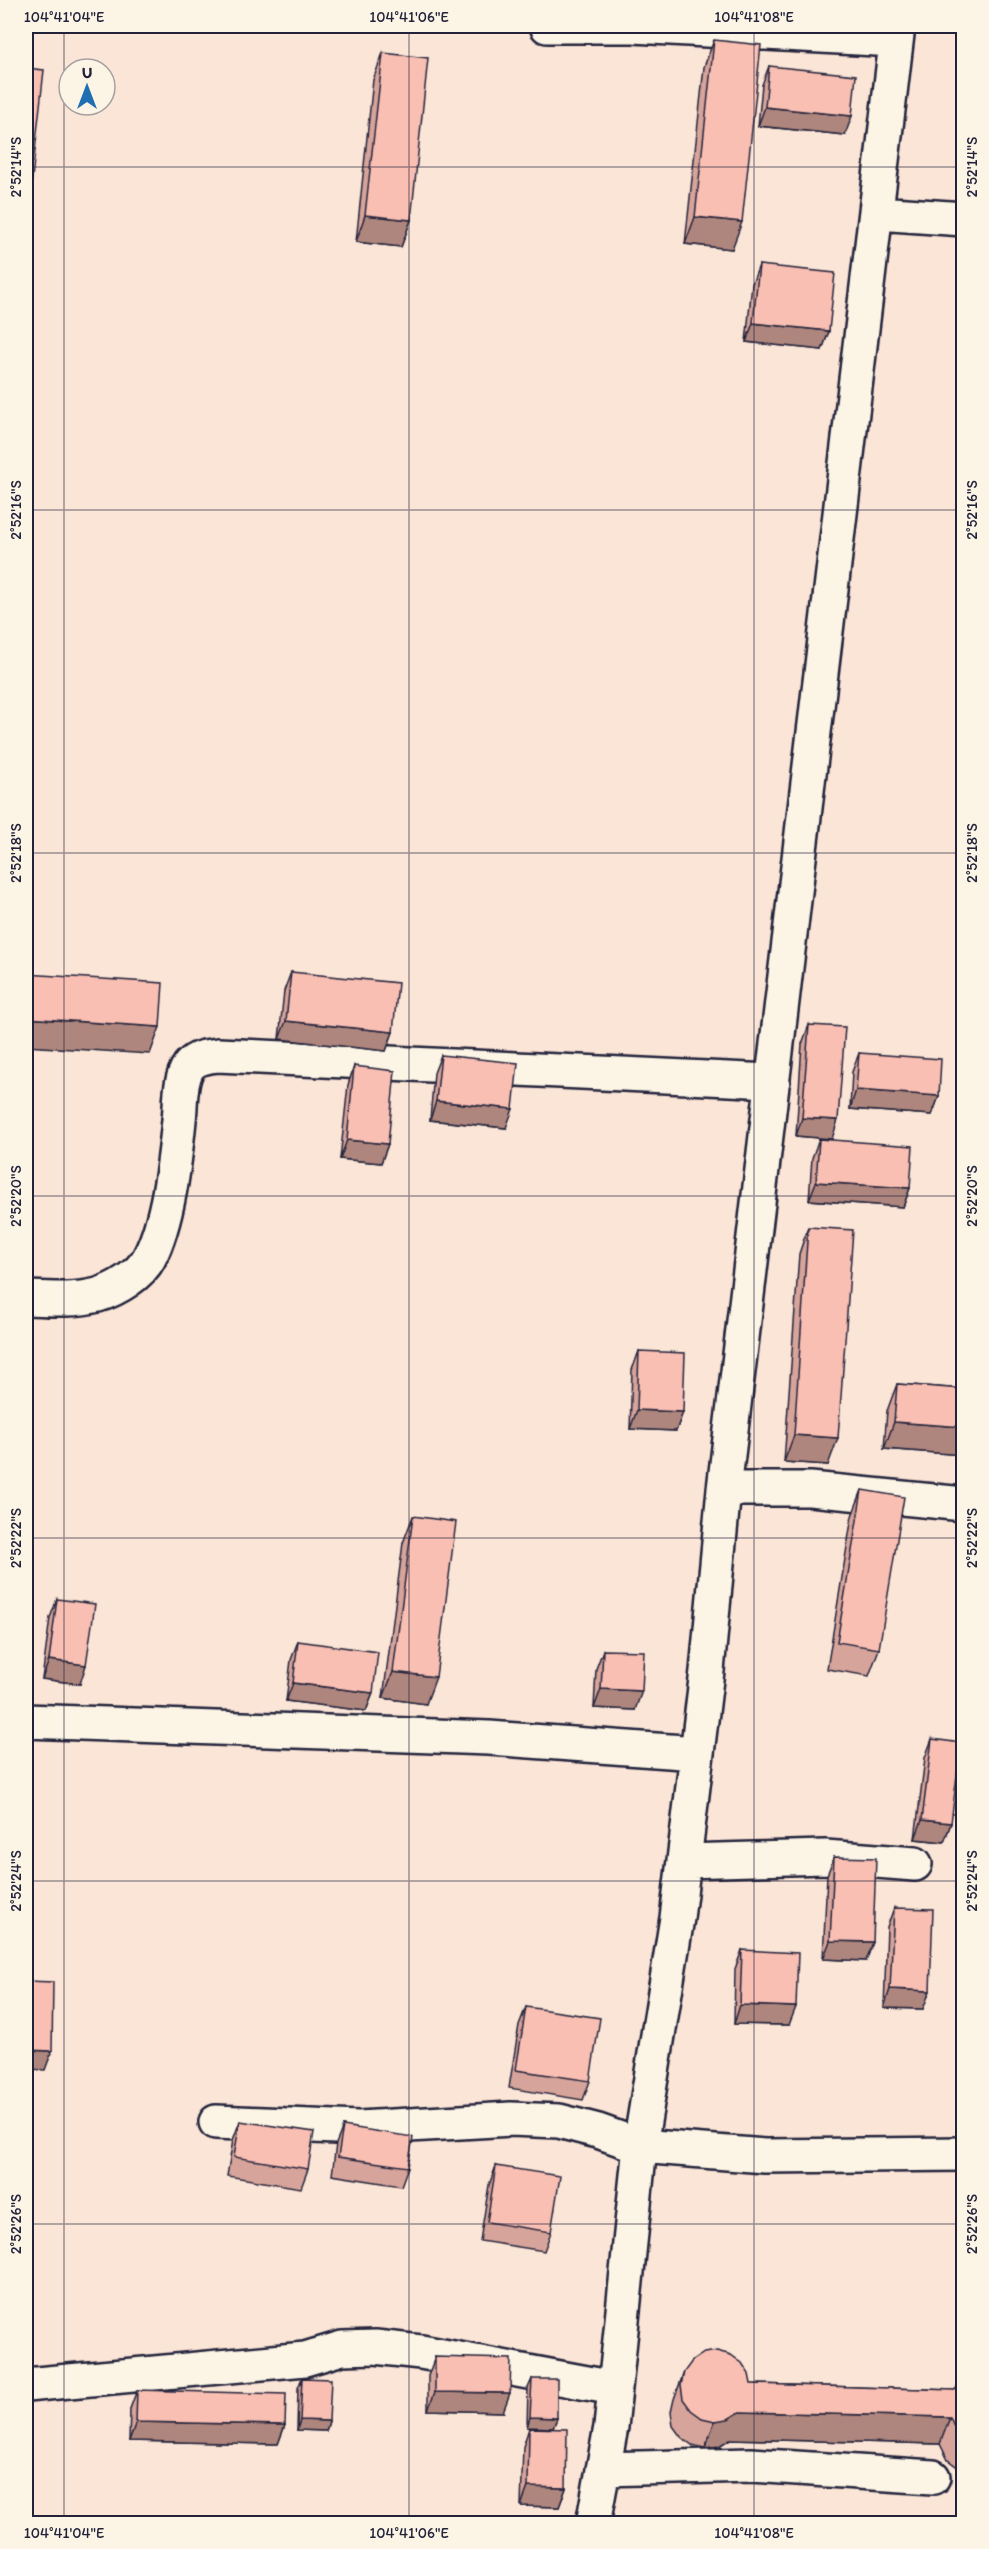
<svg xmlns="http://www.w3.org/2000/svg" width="989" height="2549" font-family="Itim,sans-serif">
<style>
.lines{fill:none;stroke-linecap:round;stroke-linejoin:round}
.minor-casing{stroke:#22223b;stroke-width:38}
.minor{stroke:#fcf5e5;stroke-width:33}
.wall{fill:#d6a49a;stroke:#22223b;stroke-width:1.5}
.shaded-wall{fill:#ae867d;stroke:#22223b;stroke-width:1.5}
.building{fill:#f9bfb3;stroke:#22223b;stroke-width:1.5}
.ticks{fill:none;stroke:#22223b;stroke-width:1.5;stroke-opacity:0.45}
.neatline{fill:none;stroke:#22223b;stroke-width:2}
.ticks-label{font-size:15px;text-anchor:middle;fill:#22223b}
</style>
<rect width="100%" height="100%" fill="#fbe5d6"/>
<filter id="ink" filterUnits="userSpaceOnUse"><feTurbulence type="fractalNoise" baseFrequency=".0167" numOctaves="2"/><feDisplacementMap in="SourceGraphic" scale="12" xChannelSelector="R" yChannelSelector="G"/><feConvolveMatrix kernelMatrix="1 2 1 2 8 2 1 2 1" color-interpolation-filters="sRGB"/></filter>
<g filter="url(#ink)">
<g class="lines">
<g class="minor-casing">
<path id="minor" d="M 547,26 L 633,26 L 895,40
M 877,213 L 964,219
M 26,1298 C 49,1299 76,1301 98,1295 C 117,1289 140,1275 149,1258 C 168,1222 175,1160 179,1120 C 181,1103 179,1080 189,1066 C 196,1057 208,1056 218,1055 L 773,1081
M 724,1489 L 810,1489 L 964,1504
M 26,1721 L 489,1738 L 697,1753
M 684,1861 L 825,1857 L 915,1864
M 216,2122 L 359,2128 L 511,2119 L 559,2121 L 598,2131 L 640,2146 L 765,2156 L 964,2154
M 26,2385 L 305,2359 L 342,2348 L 375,2347 L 421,2352 L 614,2388
M 603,2469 L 751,2465 L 933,2477
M 593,2524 L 611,2427 L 640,2146 L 677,1918 L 707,1671 L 724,1489 L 898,26"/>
</g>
<use href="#minor" class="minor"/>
</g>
<path class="wall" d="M 714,40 L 732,249 L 685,244 L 704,67 Z
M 383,53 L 411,220 L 401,247 L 356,242 L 373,80 Z
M 769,66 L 845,135 L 758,126 L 762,85 Z
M 759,265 L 829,331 L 822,350 L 746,342 L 752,284 Z
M 291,972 L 393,1032 L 386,1051 L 279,1039 L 284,991 Z
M 809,1025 L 832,1139 L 796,1136 L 802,1044 Z
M 859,1053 L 939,1096 L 932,1115 L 850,1109 L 852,1072 Z
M 441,1055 L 506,1128 L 430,1120 L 434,1073 Z
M 354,1066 L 388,1144 L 381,1163 L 340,1159 L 348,1085 Z
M 819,1139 L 910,1188 L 903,1207 L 809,1200 L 812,1158 Z
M 808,1227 L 828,1465 L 784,1462 L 799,1254 Z
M 639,1351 L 683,1412 L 676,1431 L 630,1429 L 632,1370 Z
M 897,1384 L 963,1389 L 963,1455 L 884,1449 L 887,1411 Z
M 862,1490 L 879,1649 L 869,1676 L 827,1669 L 852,1516 Z
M 413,1516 L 426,1704 L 383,1698 L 403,1543 Z
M 57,1599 L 80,1684 L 42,1679 L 50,1618 Z
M 298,1641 L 373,1693 L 366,1711 L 286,1701 L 291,1660 Z
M 603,1650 L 635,1710 L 594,1708 L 596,1669 Z
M 932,1739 L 951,1823 L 944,1842 L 915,1839 L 925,1758 Z
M 834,1857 L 873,1942 L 866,1961 L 823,1959 L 827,1875 Z
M 894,1908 L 923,2009 L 884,2008 L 887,1927 Z
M 742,1950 L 789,2025 L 734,2024 L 735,1969 Z
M 526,2007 L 590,2081 L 583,2100 L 509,2088 L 519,2025 Z
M 240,2121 L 308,2169 L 301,2188 L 227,2176 L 233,2140 Z
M 343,2126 L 408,2167 L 401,2186 L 332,2175 L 336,2144 Z
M 496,2166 L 551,2232 L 544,2251 L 480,2241 L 489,2185 Z
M 435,2357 L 503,2412 L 428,2410 L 428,2376 Z
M 684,2372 L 751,2384 L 955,2390 L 963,2380 L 963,2470 L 959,2468 L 948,2460 L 940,2444 L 730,2439 L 719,2446 L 705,2448 L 692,2445 L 681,2437 L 673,2426 L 671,2412 L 674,2399 Z
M 302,2378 L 329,2421 L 326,2431 L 297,2430 L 298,2388 Z
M 532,2379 L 557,2418 L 553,2428 L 527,2427 L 528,2388 Z
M 137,2390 L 285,2425 L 278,2444 L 129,2441 L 130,2409 Z
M 529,2428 L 566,2488 L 559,2507 L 521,2506 L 523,2447 Z"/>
<path class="shaded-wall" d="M 765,107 L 852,116 L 845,135 L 758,126 Z
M 365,215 L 411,220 L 401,247 L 356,242 Z
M 695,217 L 742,222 L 732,249 L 685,244 Z
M 753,323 L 829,331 L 822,350 L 746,342 Z
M 26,1018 L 160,1027 L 150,1054 L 26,1046 Z
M 286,1021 L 393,1032 L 386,1051 L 279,1039 Z
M 856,1090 L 939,1096 L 932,1115 L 850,1109 Z
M 436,1101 L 513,1109 L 506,1128 L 430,1120 Z
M 802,1118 L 838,1120 L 832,1139 L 796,1136 Z
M 347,1140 L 388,1144 L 381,1163 L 340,1159 Z
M 816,1182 L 910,1188 L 903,1207 L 809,1200 Z
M 637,1410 L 683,1412 L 676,1431 L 630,1429 Z
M 894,1422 L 963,1427 L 963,1455 L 884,1449 Z
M 794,1435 L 838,1438 L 828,1465 L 784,1462 Z
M 49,1660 L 86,1665 L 80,1684 L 42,1679 Z
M 393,1672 L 436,1677 L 426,1704 L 383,1698 Z
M 293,1683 L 373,1693 L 366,1711 L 286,1701 Z
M 601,1689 L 642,1691 L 635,1710 L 594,1708 Z
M 922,1820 L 951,1823 L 944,1842 L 915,1839 Z
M 830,1941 L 873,1942 L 866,1961 L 823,1959 Z
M 890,1989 L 930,1991 L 923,2009 L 884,2008 Z
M 740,2005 L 796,2007 L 789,2025 L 734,2024 Z
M 26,2050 L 52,2051 L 45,2070 L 26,2069 Z
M 435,2392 L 510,2393 L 503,2412 L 428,2410 Z
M 740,2412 L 950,2417 L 940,2444 L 730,2439 L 719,2446 L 705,2448 L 715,2421 Z
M 530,2417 L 557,2418 L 553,2428 L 527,2427 Z
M 300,2420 L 329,2421 L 326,2431 L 297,2430 Z
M 136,2422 L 285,2425 L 278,2444 L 129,2441 Z
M 528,2487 L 566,2488 L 559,2507 L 521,2506 Z"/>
<path class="building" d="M 714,40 L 761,45 L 742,222 L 695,217 Z
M 383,53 L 428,58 L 411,220 L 365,215 Z
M 769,66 L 856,75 L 852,116 L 765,107 Z
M 26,68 L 44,70 L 28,214 L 26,213 Z
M 759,265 L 835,273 L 829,331 L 753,323 Z
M 291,972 L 398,983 L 393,1032 L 286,1021 Z
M 26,974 L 163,983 L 160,1027 L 26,1018 Z
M 809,1025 L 845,1027 L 838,1120 L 802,1118 Z
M 859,1053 L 941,1059 L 939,1096 L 856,1090 Z
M 441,1055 L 518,1063 L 513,1109 L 436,1101 Z
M 354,1066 L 395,1071 L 388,1144 L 347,1140 Z
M 819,1139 L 913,1146 L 910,1188 L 816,1182 Z
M 808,1227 L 853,1230 L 838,1438 L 794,1435 Z
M 639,1351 L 685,1353 L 683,1412 L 637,1410 Z
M 897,1384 L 963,1389 L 963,1427 L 894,1422 Z
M 862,1490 L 904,1497 L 879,1649 L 837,1642 Z
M 413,1516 L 456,1522 L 436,1677 L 393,1672 Z
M 57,1599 L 95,1604 L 86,1665 L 49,1660 Z
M 298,1641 L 378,1652 L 373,1693 L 293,1683 Z
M 603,1650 L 644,1651 L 642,1691 L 601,1689 Z
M 932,1739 L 961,1743 L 951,1823 L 922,1820 Z
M 834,1857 L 876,1858 L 873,1942 L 830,1941 Z
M 894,1908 L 933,1909 L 930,1991 L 890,1989 Z
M 742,1950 L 798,1953 L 796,2007 L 740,2005 Z
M 26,1981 L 53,1982 L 52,2051 L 26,2050 Z
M 526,2007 L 600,2018 L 590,2081 L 516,2070 Z
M 240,2121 L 314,2132 L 308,2169 L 234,2157 Z
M 343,2126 L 413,2137 L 408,2167 L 338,2157 Z
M 496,2166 L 560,2176 L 551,2232 L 487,2222 Z
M 717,2351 L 731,2355 L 742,2363 L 749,2374 L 751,2384 L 955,2390 L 961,2382 L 963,2380 L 963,2438 L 957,2433 L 950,2417 L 740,2412 L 728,2419 L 715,2421 L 702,2418 L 691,2410 L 683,2399 L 681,2385 L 684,2372 L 692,2361 L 704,2353 Z
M 435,2357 L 511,2359 L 510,2393 L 435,2392 Z
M 302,2378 L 331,2379 L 329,2421 L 300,2420 Z
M 532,2379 L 557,2379 L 557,2418 L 530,2417 Z
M 137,2390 L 286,2394 L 285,2425 L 136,2422 Z
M 529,2428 L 567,2429 L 566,2488 L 528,2487 Z"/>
</g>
<path class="ticks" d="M 64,26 L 64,2524M 409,26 L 409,2524M 754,26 L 754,2524M 26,167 L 964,167M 26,510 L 964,510M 26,853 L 964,853M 26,1196 L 964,1196M 26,1538 L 964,1538M 26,1881 L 964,1881M 26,2224 L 964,2224"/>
<rect width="989" height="2549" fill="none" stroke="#fcf5e5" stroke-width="66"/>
<g transform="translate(87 87)"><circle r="28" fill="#fcf5e5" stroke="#a5a1a1" stroke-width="1.5"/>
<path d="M0-4.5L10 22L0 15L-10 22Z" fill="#1f6fb2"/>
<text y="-9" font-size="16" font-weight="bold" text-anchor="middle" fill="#22223b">U</text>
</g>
<rect x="33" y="33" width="923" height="2483" class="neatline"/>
<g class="ticks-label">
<text x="64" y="22">104°41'04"E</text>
<text x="409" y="22">104°41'06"E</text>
<text x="754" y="22">104°41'08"E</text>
<text transform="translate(16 167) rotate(-90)" y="5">2°52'14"S</text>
<text transform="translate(972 167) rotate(-90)" y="5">2°52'14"S</text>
<text transform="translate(16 510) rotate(-90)" y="5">2°52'16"S</text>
<text transform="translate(972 510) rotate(-90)" y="5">2°52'16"S</text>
<text transform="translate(16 853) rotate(-90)" y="5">2°52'18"S</text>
<text transform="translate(972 853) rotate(-90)" y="5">2°52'18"S</text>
<text transform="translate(16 1196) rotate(-90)" y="5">2°52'20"S</text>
<text transform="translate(972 1196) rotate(-90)" y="5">2°52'20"S</text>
<text transform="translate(16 1538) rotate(-90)" y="5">2°52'22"S</text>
<text transform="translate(972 1538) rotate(-90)" y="5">2°52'22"S</text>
<text transform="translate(16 1881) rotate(-90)" y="5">2°52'24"S</text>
<text transform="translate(972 1881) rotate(-90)" y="5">2°52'24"S</text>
<text transform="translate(16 2224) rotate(-90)" y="5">2°52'26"S</text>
<text transform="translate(972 2224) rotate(-90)" y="5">2°52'26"S</text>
<text x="64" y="2538">104°41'04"E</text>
<text x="409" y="2538">104°41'06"E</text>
<text x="754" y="2538">104°41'08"E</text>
</g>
</svg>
